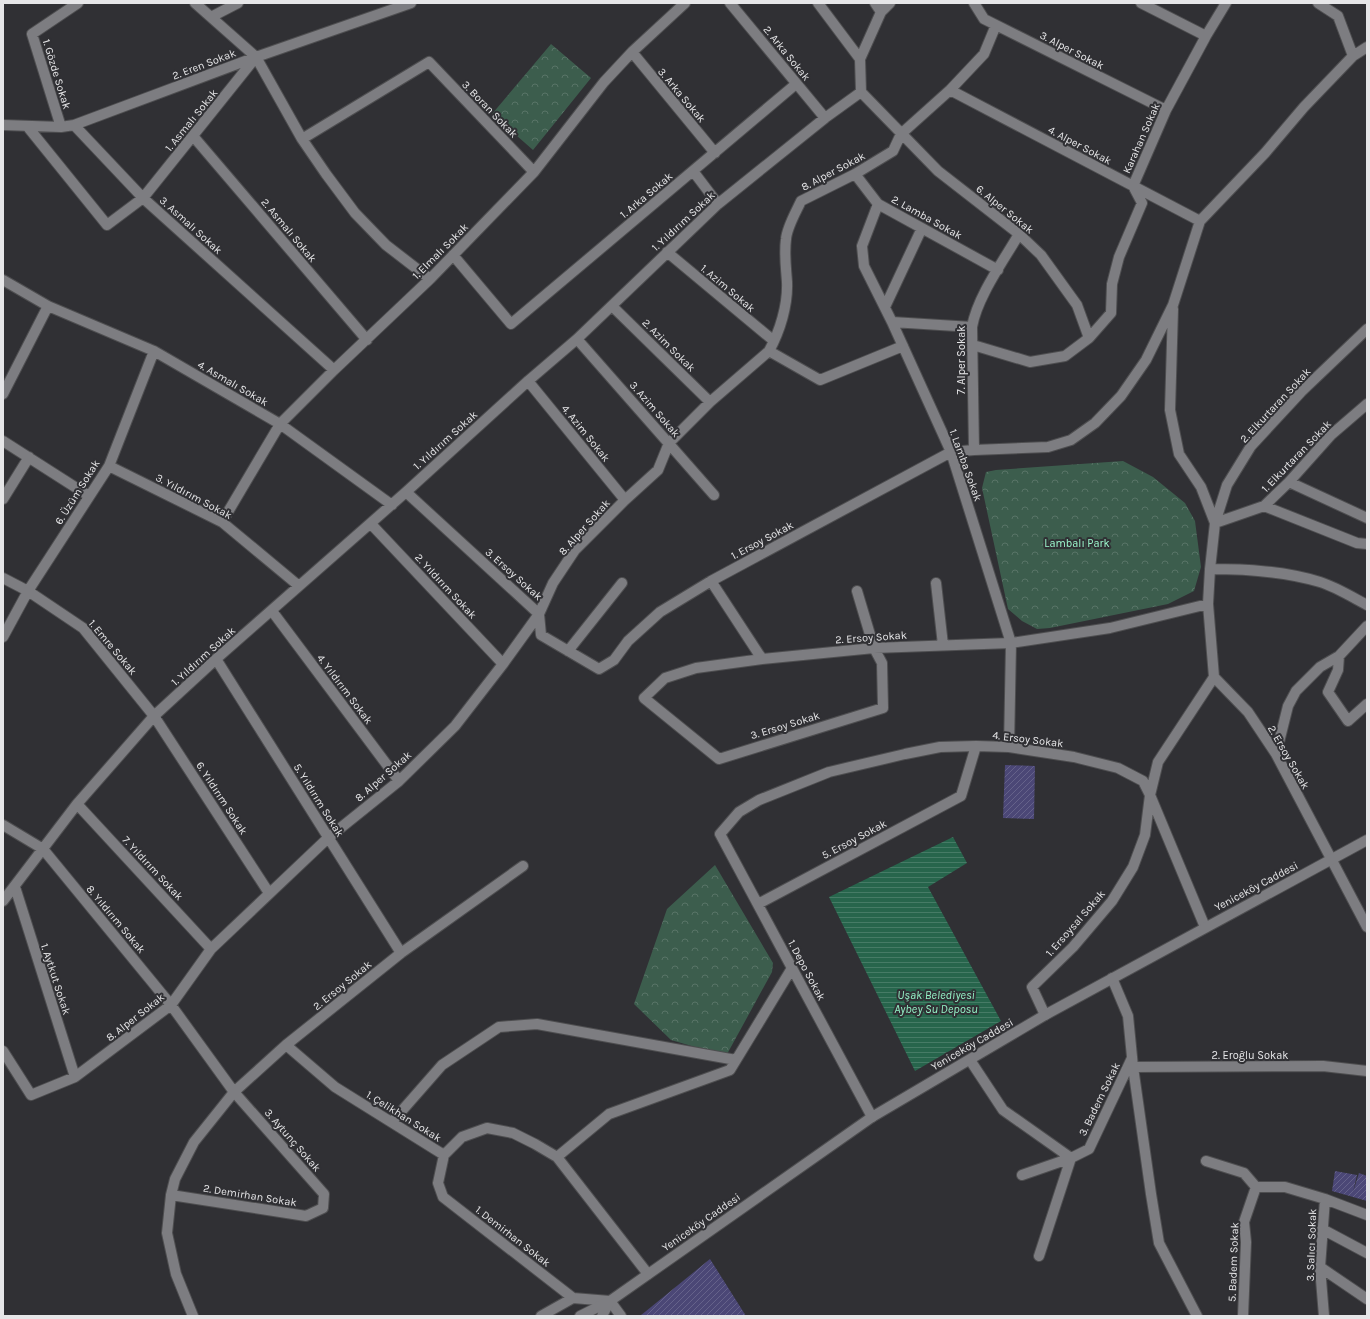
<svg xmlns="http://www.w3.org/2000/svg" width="1370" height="1319" font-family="Karla,sans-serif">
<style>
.park{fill:url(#park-crowns)}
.water{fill:url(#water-rules)}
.building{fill:url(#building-hatch)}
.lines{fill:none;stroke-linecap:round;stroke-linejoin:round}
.minor-casing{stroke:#4e4e50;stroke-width:12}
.tertiary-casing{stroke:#4e4e50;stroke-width:12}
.minor{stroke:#7d7d81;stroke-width:10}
.tertiary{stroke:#7d7d81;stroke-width:10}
.labels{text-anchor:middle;stroke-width:4;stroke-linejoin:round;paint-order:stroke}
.street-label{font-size:11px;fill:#e6e6e8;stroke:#303034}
.park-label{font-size:11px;fill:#9dfacf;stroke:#303034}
.water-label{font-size:12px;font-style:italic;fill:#94f1c6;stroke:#303034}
</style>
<defs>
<pattern id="park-crowns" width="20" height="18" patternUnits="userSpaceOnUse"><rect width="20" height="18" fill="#3c5d4d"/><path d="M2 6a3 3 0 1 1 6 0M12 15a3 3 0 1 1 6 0" fill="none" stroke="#587467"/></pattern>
<pattern id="water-rules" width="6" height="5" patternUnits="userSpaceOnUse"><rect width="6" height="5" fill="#27654c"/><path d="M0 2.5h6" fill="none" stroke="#467b66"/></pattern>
<pattern id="building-hatch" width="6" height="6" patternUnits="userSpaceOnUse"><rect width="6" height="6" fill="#4b4776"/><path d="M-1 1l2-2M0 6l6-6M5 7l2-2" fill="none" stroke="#65628a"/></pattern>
</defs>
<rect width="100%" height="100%" fill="#303034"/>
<path class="park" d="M 551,44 L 591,78 L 533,150 L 492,114 Z
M 1123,461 L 1153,477 L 1185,503 L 1195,521 L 1201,567 L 1194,591 L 1168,604 L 1050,628 L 1037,629 L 1022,621 L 1008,609 L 982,488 L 986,472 L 996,470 Z
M 715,865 L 773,963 L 772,972 L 726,1056 L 671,1040 L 634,1004 L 667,909 Z"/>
<path class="water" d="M 953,837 L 967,863 L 928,887 L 1001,1021 L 915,1071 L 829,897 Z"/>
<path class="building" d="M 1005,765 L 1035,766 L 1034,819 L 1003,818 Z
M 1335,1171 L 1357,1175 L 1353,1192 L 1359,1173 L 1367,1176 L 1367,1201 L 1332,1191 Z
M 710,1259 L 746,1316 L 640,1316 Z"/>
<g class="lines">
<g class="minor-casing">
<path id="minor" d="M 195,3 L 256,57 L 302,139 L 326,174 L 355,213 L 386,245 L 430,279
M 730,3 L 825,118
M 818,3 L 860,59
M 875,3 L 881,12
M 974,3 L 984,19 L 1166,110
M 1141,3 L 1206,36
M 1318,3 L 1338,16 L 1353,56
M 211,17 L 238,3
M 632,52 L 715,153
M 950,90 L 1200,221
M 861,92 L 938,171 L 1019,234 L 1041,255 L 1077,305 L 1089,338 L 1111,313 L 1112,284 L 1119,257 L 1142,203 L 1133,186 L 1166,110 L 1206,36 L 1226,3
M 3,125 L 61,127 L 74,125 L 256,57 L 411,3
M 74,125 L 143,198 L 256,57
M 27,126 L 107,225 L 143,198 L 334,370
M 61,127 L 32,34 L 78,3
M 193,136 L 367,340
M 302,139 L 429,62 L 534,172
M 693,171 L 718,204
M 855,174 L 878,204 L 998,270
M 878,204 L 862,246 L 864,266 L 892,322 L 951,452 L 1011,643 L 1009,747
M 667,252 L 774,341
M 453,255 L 511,324 L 796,84
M 3,280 L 48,306 L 154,351 L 280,424 L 392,505
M 612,306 L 710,402
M 885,307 L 922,228
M 1173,309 L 1170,410 L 1179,454 L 1201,487 L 1215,523 L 1264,506 L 1289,482 L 1331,435 L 1367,404
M 892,322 L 972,327
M 577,339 L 714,495
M 973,345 L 1030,362 L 1065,356 L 1089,338
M 769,351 L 820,380 L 903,346
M 528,381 L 625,500
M 3,394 L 48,306
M 3,441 L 89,496
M 974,450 L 972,327 C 977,297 1004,260 1019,234
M 109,466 L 222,522 L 299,586
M 1289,482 L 1367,518
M 406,492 L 539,614 L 541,635 L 599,669 L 614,660 L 628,641 L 660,612 L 711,581 L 951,452 L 974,450 L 1048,447 L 1071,440 L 1095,423 L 1121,396 L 1146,360 L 1173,305 L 1200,221 L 1265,153 L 1304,107 L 1353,56 L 1367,47
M 3,499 L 29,457
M 1264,506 L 1357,543 L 1367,544
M 222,522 L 280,424 L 334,370 L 430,279 L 534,172 L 604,82 L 632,52 L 685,3
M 371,524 L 503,664
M 1210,569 C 1247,569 1284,571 1320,582 C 1336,587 1352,597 1367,605
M 3,578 L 28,591 L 83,628 L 154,716 L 269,893
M 711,581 L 762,659
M 936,583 L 943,645
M 857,591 L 874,648 L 882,663 L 883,708 L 719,759 L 644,698 L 665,678 L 696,668 L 762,659 L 874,648 L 1011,643 L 1110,628 L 1208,604
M 272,611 L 399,781
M 3,637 L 28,591 L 109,466 L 154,351
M 568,651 L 622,583
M 1339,656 L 1338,670 L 1328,692 L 1348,721 L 1367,704
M 216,659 L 401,953
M 1214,677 L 1208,604 L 1210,569 L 1215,523 L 1227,485 L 1251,446 L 1301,392 L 1367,329
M 1214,677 L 1248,712 L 1276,754 L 1367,927
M 1276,754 L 1288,706 L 1296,691 L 1320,667 L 1339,656 L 1367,626
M 77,804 L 211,949
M 3,825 L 43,849 L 171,1005 L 234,1092 L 324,1194 L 323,1208 L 306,1216 L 171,1195
M 15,887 L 75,1077
M 3,901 L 77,804 L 154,716 L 216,659 L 406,492 L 528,381 L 577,339 L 718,204 L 825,118 L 861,92 L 860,59 L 881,12 L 890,3
M 758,904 L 961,796 L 976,746
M 1112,978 L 1128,1016 L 1133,1067 L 1151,1194 L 1159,1243 L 1197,1316
M 1045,1015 L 1032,987 L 1073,947 L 1112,901 L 1133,867 L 1145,835 L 1150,795 L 1158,762 L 1214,677
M 286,1045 L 335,1087 L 444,1155 L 462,1137 L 487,1128 L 513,1133 L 535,1144 L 557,1157 L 648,1274
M 3,1051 L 31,1095 L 75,1077 L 171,1005 L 211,949 L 328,838 L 399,781 L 455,726 L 503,664 L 539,614 L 553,583 L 575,550 L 625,500 L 658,470 L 669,443 L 710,402 L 769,351 C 780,331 788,305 787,282 C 786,267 784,254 786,239 C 787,227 796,212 801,201 L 855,174 L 893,151 L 901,134 L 950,90 L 984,54 L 996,25
M 970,1060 L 1003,1110 L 1071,1158
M 1133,1067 L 1323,1066 L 1367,1071
M 872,1117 L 720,834 L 739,812 L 759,800 L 829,772 L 905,754 L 940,747 L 976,746 L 1009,747 L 1074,757 L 1118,768 L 1143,781 L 1150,795 L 1205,927
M 392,1122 L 442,1065 L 499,1027 L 537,1024 L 736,1060
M 444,1155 L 438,1183 L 443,1197 L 573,1298 L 610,1301 L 621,1316
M 557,1157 L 609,1114 L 730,1070 L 792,968
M 1206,1161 L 1244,1173 L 1256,1187
M 1022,1175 L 1071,1158
M 1256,1187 L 1285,1187 L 1325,1199 L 1367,1215
M 1322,1229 L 1367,1253
M 1039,1256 L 1071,1158 L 1089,1149 L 1132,1058
M 1320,1267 L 1367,1299
M 193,1316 L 176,1274 L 167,1233 L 171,1195 L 175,1179 L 194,1142 L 234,1092 L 286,1045 L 401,953 L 523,866
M 541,1316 L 573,1298
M 1243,1316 L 1246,1242 L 1244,1222 L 1256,1187
M 1324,1316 L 1320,1267 L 1325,1199"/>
</g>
<g class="tertiary-casing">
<path id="tertiary" d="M 580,1316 L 610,1301 L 872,1117 L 1045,1015 L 1367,840
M 602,1316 L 610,1301"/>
</g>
<use href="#minor" class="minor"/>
<use href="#tertiary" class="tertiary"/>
</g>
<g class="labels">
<g class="street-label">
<text transform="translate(1072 50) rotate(27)" y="4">3. Alper Sokak</text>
<text transform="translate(787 53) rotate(51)" y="4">2. Arka Sokak</text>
<text transform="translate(204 64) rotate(-21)" y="4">2. Eren Sokak</text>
<text transform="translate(57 74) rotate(73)" y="4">1. Gözde Sokak</text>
<text transform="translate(682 95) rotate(50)" y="4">3. Arka Sokak</text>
<text transform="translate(490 109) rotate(46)" y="4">3. Boran Sokak</text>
<text transform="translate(191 120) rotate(-51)" y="4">1. Asmalı Sokak</text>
<text transform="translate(1141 138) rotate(-66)" y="4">Karahan Sokak</text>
<text transform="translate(1080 145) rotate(28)" y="4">4. Alper Sokak</text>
<text transform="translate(833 171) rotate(-28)" y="4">8. Alper Sokak</text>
<text transform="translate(646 195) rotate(-40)" y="4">1. Arka Sokak</text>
<text transform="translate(1005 209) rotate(39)" y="4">6. Alper Sokak</text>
<text transform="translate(927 217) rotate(29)" y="4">2. Lamba Sokak</text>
<text transform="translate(683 221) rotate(-43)" y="4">1. Yıldırım Sokak</text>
<text transform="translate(191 225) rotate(42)" y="4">3. Asmalı Sokak</text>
<text transform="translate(289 230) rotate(50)" y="4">2. Asmalı Sokak</text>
<text transform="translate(440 251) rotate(-45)" y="4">1. Elmalı Sokak</text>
<text transform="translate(728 288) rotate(40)" y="4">1. Azim Sokak</text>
<text transform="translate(669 345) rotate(45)" y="4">2. Azim Sokak</text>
<text transform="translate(961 360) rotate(-90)" y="4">7. Alper Sokak</text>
<text transform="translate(233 383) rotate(30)" y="4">4. Asmalı Sokak</text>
<text transform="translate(1275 405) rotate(-47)" y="4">2. Elkurtaran Sokak</text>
<text transform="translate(655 409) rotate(49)" y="4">3. Azim Sokak</text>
<text transform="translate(586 433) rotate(51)" y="4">4. Azim Sokak</text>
<text transform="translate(445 440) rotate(-42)" y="4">1. Yıldırım Sokak</text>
<text transform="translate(1296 456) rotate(-46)" y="4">1. Elkurtaran Sokak</text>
<text transform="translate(966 465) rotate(70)" y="4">1. Lamba Sokak</text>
<text transform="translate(77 492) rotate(-58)" y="4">6. Üzüm Sokak</text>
<text transform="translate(194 496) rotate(28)" y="4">3. Yıldırım Sokak</text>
<text transform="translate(584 527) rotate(-48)" y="4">8. Alper Sokak</text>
<text transform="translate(762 540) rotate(-28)" y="4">1. Ersoy Sokak</text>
<text transform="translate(514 574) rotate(42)" y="4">3. Ersoy Sokak</text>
<text transform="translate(446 586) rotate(47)" y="4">2. Yıldırım Sokak</text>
<text transform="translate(871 637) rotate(-4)" y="4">2. Ersoy Sokak</text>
<text transform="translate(113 647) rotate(50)" y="4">1. Emre Sokak</text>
<text transform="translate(203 656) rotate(-42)" y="4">1. Yıldırım Sokak</text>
<text transform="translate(345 689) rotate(53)" y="4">4. Yıldırım Sokak</text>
<text transform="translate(785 725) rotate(-17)" y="4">3. Ersoy Sokak</text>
<text transform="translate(1028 739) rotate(7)" y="4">4. Ersoy Sokak</text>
<text transform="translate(1289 757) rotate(60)" y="4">2. Ersoy Sokak</text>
<text transform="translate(383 776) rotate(-41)" y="4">8. Alper Sokak</text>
<text transform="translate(222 798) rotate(57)" y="4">6. Yıldırım Sokak</text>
<text transform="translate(319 800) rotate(58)" y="4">5. Yıldırım Sokak</text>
<text transform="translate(854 839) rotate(-28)" y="4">5. Ersoy Sokak</text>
<text transform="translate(153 868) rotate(47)" y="4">7. Yıldırım Sokak</text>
<text transform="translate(1256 886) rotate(-28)" y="4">Yeniceköy Caddesi</text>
<text transform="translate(116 919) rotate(50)" y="4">8. Yıldırım Sokak</text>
<text transform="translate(1075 923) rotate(-49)" y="4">1. Ersoysal Sokak</text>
<text transform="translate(807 970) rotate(62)" y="4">1. Depo Sokak</text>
<text transform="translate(56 979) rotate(72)" y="4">1. Aytkut Sokak</text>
<text transform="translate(342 985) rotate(-39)" y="4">2. Ersoy Sokak</text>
<text transform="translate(135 1017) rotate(-38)" y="4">8. Alper Sokak</text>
<text transform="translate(972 1044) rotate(-30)" y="4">Yeniceköy Caddesi</text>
<text x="1250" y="1059">2. Eroğlu Sokak</text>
<text transform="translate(1099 1099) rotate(-64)" y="4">3. Badem Sokak</text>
<text transform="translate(404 1116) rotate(32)" y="4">1. Çelikhan Sokak</text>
<text transform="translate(293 1140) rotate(49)" y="4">3. Aytunç Sokak</text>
<text transform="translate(250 1195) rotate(9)" y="4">2. Demirhan Sokak</text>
<text transform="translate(701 1222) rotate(-35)" y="4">Yeniceköy Caddesi</text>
<text transform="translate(513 1236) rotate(38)" y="4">1. Demirhan Sokak</text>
<text transform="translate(1311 1245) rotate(-88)" y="4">3. Salıcı Sokak</text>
<text transform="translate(1233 1262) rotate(-88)" y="4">5. Badem Sokak</text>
</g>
<g class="park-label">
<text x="1077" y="547">Lambalı Park</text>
</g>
<g class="water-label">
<text x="936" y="999">Uşak Belediyesi<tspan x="936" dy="14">Aybey Su Deposu</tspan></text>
</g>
</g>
<rect width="1370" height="1319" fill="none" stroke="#e6e6e8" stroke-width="8"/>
</svg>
